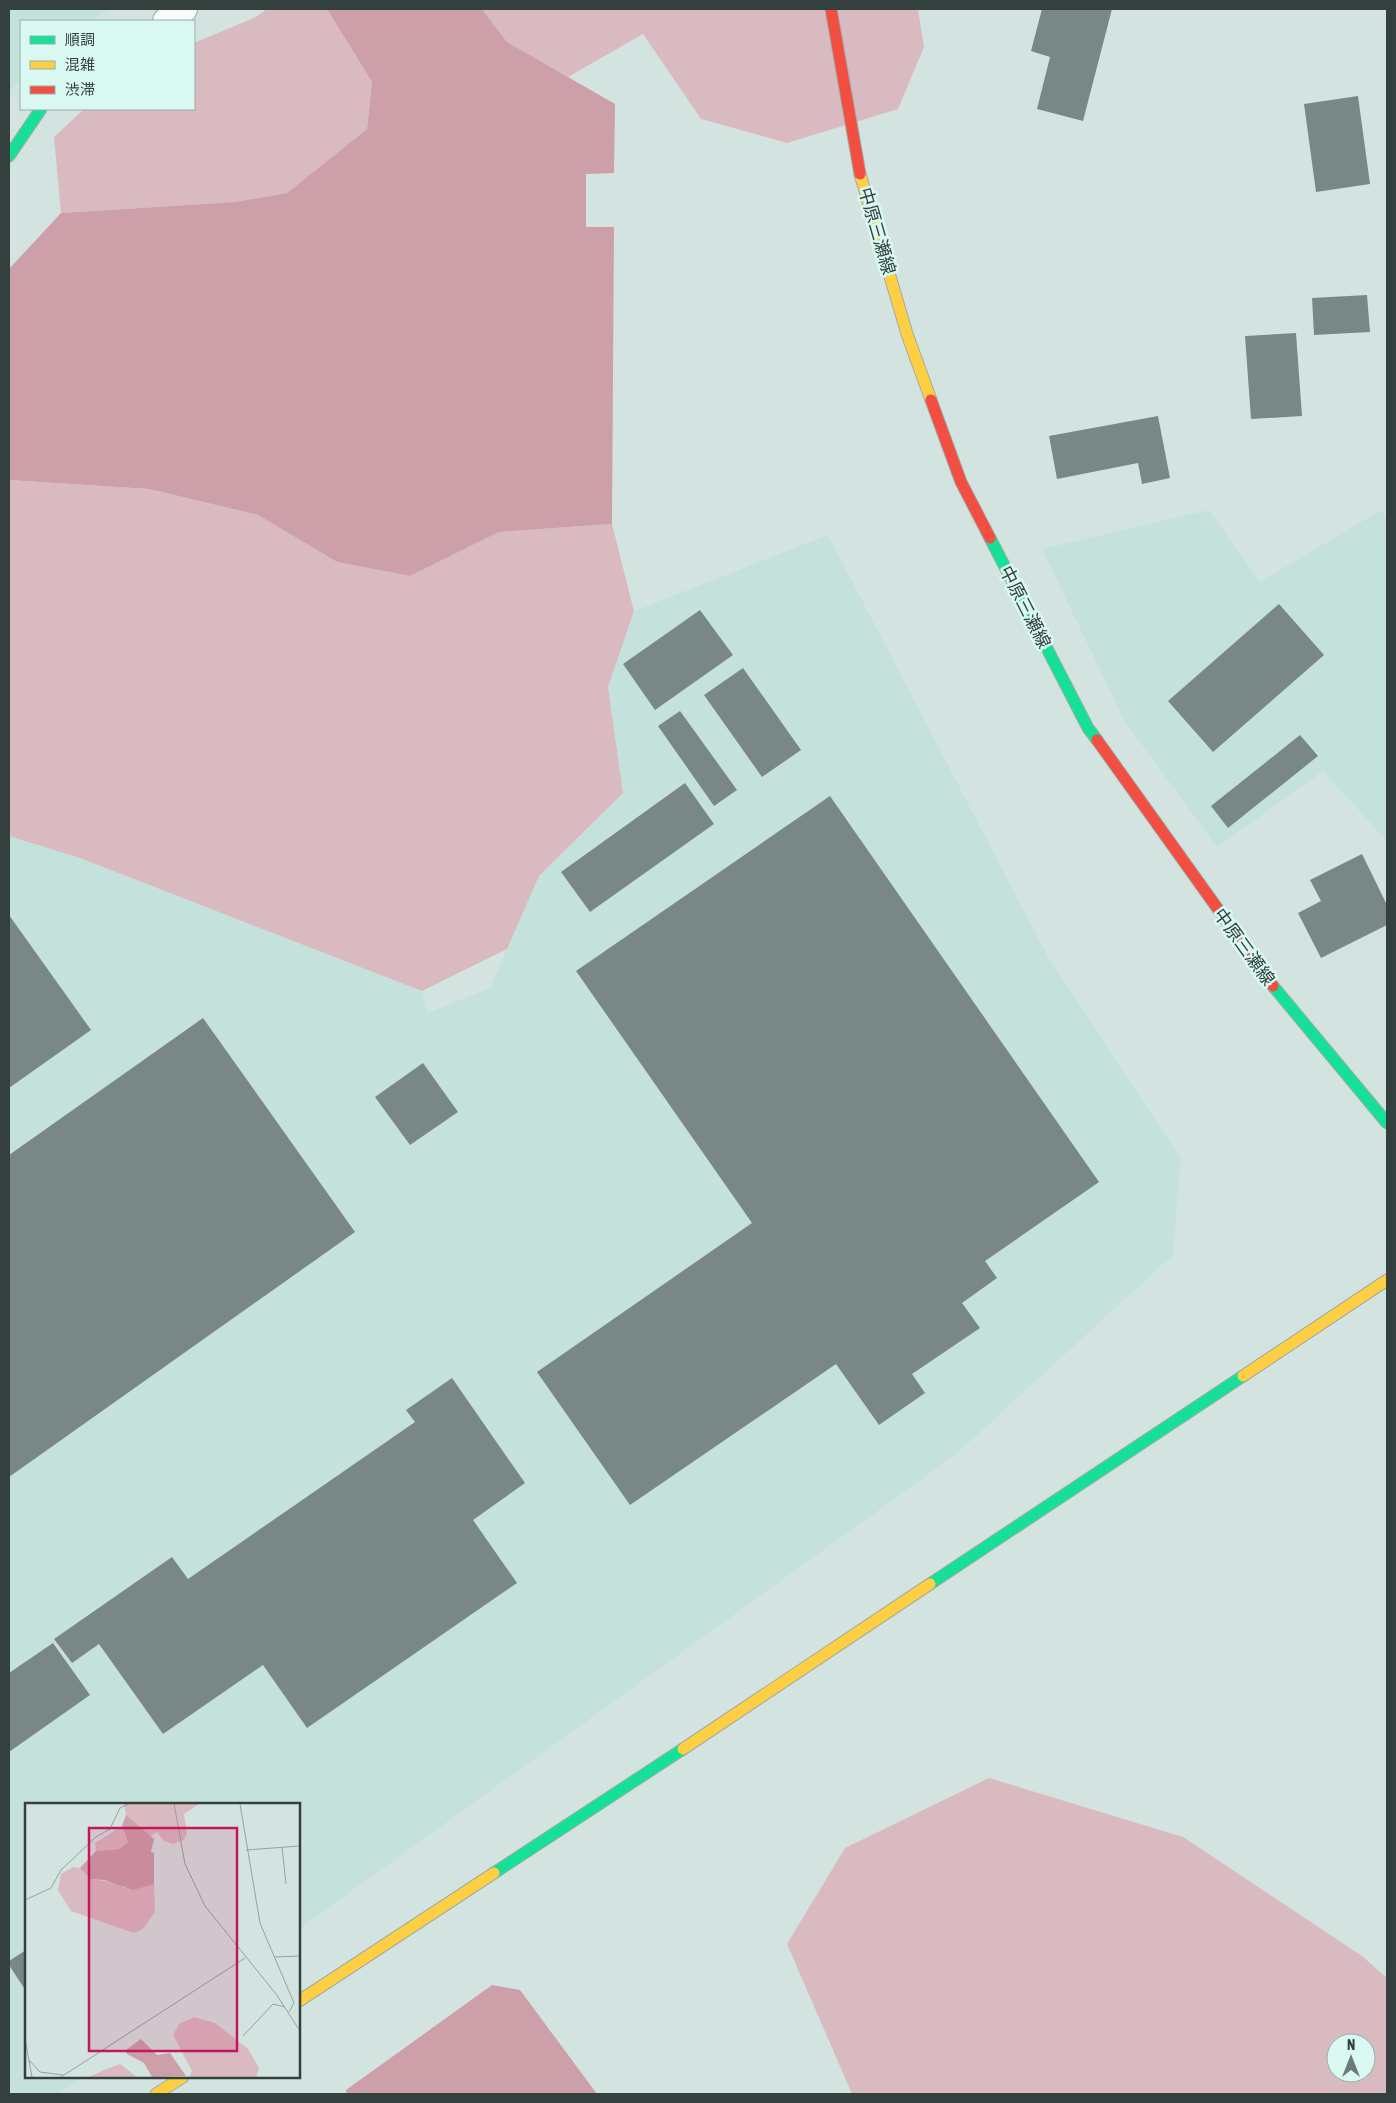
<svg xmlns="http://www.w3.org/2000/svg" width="1396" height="2103" font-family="'Asap Condensed','Noto Sans JP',sans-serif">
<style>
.built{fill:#c4e2db}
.forest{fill:#dabac1;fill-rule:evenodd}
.water{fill:#cc9fa9}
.building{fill:#7a8885}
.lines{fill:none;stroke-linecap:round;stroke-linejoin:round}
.street-casing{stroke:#9eaba8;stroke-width:28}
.fast-casing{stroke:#9eaba8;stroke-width:13}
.slow-casing{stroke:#9eaba8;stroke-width:13}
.jam-casing{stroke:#9eaba8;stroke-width:13}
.street{stroke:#f8fbfa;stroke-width:26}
.fast{stroke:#16e098;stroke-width:11}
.slow{stroke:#ffcf43;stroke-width:11}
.jam{stroke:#f24e42;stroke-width:11}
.labels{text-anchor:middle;stroke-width:5;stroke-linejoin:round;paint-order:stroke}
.street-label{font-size:18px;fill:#34403d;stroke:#d9f8f1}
.inset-road{fill:none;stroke:#93a29f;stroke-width:1}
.view{fill:#c2185b;fill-opacity:0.15;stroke:#c2185b;stroke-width:2.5}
.inset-edge{fill:none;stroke:#34403d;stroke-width:2.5}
</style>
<rect width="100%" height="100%" fill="#d3e4e0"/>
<path class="built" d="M 9,9 L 111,9 L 90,21 L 21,21 L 21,78 L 9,93 Z
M 1209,510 L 1260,582 L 1381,510 L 1387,521 L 1387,841 L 1323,771 L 1217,847 L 1125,722 L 1042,549 Z
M 828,535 L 1047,955 L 1181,1159 L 1173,1255 L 955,1455 L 299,1929 L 299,1804 L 26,1804 L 26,2077 L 84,2077 L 57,2094 L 9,2094 L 9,836 L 80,858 L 422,991 L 428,1013 L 490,988 L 539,876 L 623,793 L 608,687 L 634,611 Z"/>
<path class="forest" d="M 267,9 L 327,9 L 372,82 L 367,129 L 287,193 L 235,202 L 61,213 L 54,137 L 84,109 L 194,109 L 194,43 L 256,17 Z
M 482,9 L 918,9 L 924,47 L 898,109 L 787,143 L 701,119 L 643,34 L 568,77 L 507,42 Z
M 9,480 L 149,489 L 258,515 L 337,562 L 410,576 L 499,532 L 612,524 L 634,611 L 608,687 L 623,793 L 539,876 L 507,949 L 422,991 L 80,858 L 9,836 Z
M 989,1778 L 1183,1837 L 1362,1956 L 1387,1978 L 1387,2094 L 852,2094 L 787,1944 L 845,1848 ZM 1336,2043 L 1366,2043 L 1366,2073 L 1336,2073 Z"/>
<path class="water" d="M 327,9 L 482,9 L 507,42 L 615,104 L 614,173 L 586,174 L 586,227 L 614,227 L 612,524 L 499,532 L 410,576 L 337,562 L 258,515 L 149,489 L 9,480 L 9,269 L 61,213 L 235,202 L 287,193 L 367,129 L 372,82 Z
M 492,1985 L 520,1990 L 597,2094 L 347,2094 L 346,2090 Z"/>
<path class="building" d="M 1042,9 L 1112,9 L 1083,121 L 1037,109 L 1050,57 L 1031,51 Z
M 1358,96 L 1370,184 L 1316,192 L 1304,104 Z
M 1367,295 L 1370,332 L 1314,335 L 1312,298 Z
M 1296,333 L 1302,416 L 1251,419 L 1245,336 Z
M 1158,416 L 1170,478 L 1142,484 L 1138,463 L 1057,479 L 1049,436 Z
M 1279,604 L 1324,655 L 1213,752 L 1168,701 Z
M 700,610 L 733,655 L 655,710 L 623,664 Z
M 743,668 L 801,750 L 762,777 L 704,695 Z
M 680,711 L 737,790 L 714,806 L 658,726 Z
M 1300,735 L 1318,756 L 1228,828 L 1211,806 Z
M 685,783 L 714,824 L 590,912 L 561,872 Z
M 830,796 L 1099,1182 L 985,1261 L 997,1278 L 962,1303 L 980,1328 L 912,1374 L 925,1393 L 879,1425 L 836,1364 L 630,1505 L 537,1372 L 752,1223 L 576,971 Z
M 1362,854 L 1387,905 L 1387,925 L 1321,958 L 1298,913 L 1321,901 L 1310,880 Z
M 9,915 L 91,1030 L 9,1088 Z
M 203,1018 L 355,1232 L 9,1477 L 9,1155 Z
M 423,1063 L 458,1112 L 410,1145 L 375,1097 Z
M 452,1378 L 525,1483 L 473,1520 L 517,1583 L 307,1728 L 263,1665 L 163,1734 L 99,1644 L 72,1663 L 54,1639 L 172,1557 L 188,1579 L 415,1422 L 406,1410 Z
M 53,1643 L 90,1695 L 9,1752 L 9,1673 Z
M 26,1950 L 26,1991 L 9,1965 L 9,1961 Z"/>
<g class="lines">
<g class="street-casing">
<path id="street" d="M 166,21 L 184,9"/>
</g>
<g class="fast-casing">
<path id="fast" d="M 9,156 L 41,109
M 990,538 L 1088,728 L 1097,740
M 1273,986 L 1387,1123
M 930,1584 L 1243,1376
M 494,1873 L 683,1749"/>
</g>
<g class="slow-casing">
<path id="slow" d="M 860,174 L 907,334 L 931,400
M 1243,1376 L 1387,1280
M 683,1749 L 930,1584
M 299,2001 L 494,1873
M 156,2094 L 183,2077"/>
</g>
<g class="jam-casing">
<path id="jam" d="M 831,9 L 860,174
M 931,400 L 961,482 L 990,538
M 1097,740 L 1273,986"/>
</g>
<use href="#street" class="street"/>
<use href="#fast" class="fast"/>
<use href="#slow" class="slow"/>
<use href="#jam" class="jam"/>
</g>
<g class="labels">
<g class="street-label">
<text transform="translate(877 231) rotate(74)" y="6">中原三瀬線</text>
<text transform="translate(1025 607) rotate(63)" y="6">中原三瀬線</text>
<text transform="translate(1244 947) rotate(54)" y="6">中原三瀬線</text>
</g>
</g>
<g transform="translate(25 1803)">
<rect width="275" height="275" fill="#d3e4e0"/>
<path d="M 99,1 L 174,1 L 159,11 L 162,30 L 159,37 L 148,41 L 139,38 L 132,29 L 124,34 L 118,30 L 101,12 ZM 97,23 L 103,39 L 95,46 L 71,48 L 70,40 ZM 48,64 L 55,65 L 65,76 L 92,80 L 100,85 L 129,81 L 130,109 L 118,126 L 109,130 L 46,108 L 33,87 L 36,71 ZM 169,214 L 190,220 L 223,246 L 234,265 L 231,274 L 164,274 L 167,268 L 148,232 L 154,221 ZM 95,261 L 112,274 L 64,274 L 79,267 Z" fill="#dabac1"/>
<path d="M 101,12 L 129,36 L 126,49 L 129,50 L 129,81 L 108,87 L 80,77 L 65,76 L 55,65 L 71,48 L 95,46 L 103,39 L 97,23 ZM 116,236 L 132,252 L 145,250 L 161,273 L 127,274 L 119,260 L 102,251 L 101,247 Z" fill="#cc9fa9"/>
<path class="inset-road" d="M 149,1 L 160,61 L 180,103 L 251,191 L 275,228M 215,1 L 235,120 L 269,200 L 264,209M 257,44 L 261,81M 221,47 L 275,43M 0,97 L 26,85 L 36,67 L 71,34 L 85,26 L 95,5 L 103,1M 250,154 L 275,153M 218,233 L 248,201 L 260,204M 0,236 L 7,274M 4,257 L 15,269 L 38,272M 36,274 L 220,155"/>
<path class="view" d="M 64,25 L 212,25 L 212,248 L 64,248 Z"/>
<rect width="275" height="275" class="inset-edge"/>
</g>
<rect width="1396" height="2103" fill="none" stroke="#34403d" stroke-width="20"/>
<rect x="20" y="20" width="175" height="90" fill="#d9f8f1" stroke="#97aea9"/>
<rect x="30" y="36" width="25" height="8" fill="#16e098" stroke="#97aea9"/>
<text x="65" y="45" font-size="15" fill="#34403d">順調</text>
<rect x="30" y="61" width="25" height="8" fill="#ffcf43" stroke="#97aea9"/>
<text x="65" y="70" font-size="15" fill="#34403d">混雑</text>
<rect x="30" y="86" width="25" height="8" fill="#f24e42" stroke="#97aea9"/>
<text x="65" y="95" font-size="15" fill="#34403d">渋滞</text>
<g transform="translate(1351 2058)"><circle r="24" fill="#d9f8f1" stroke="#97aea9"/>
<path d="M0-4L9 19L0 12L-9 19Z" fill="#6c7976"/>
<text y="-8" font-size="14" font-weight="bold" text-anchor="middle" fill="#34403d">N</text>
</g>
</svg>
